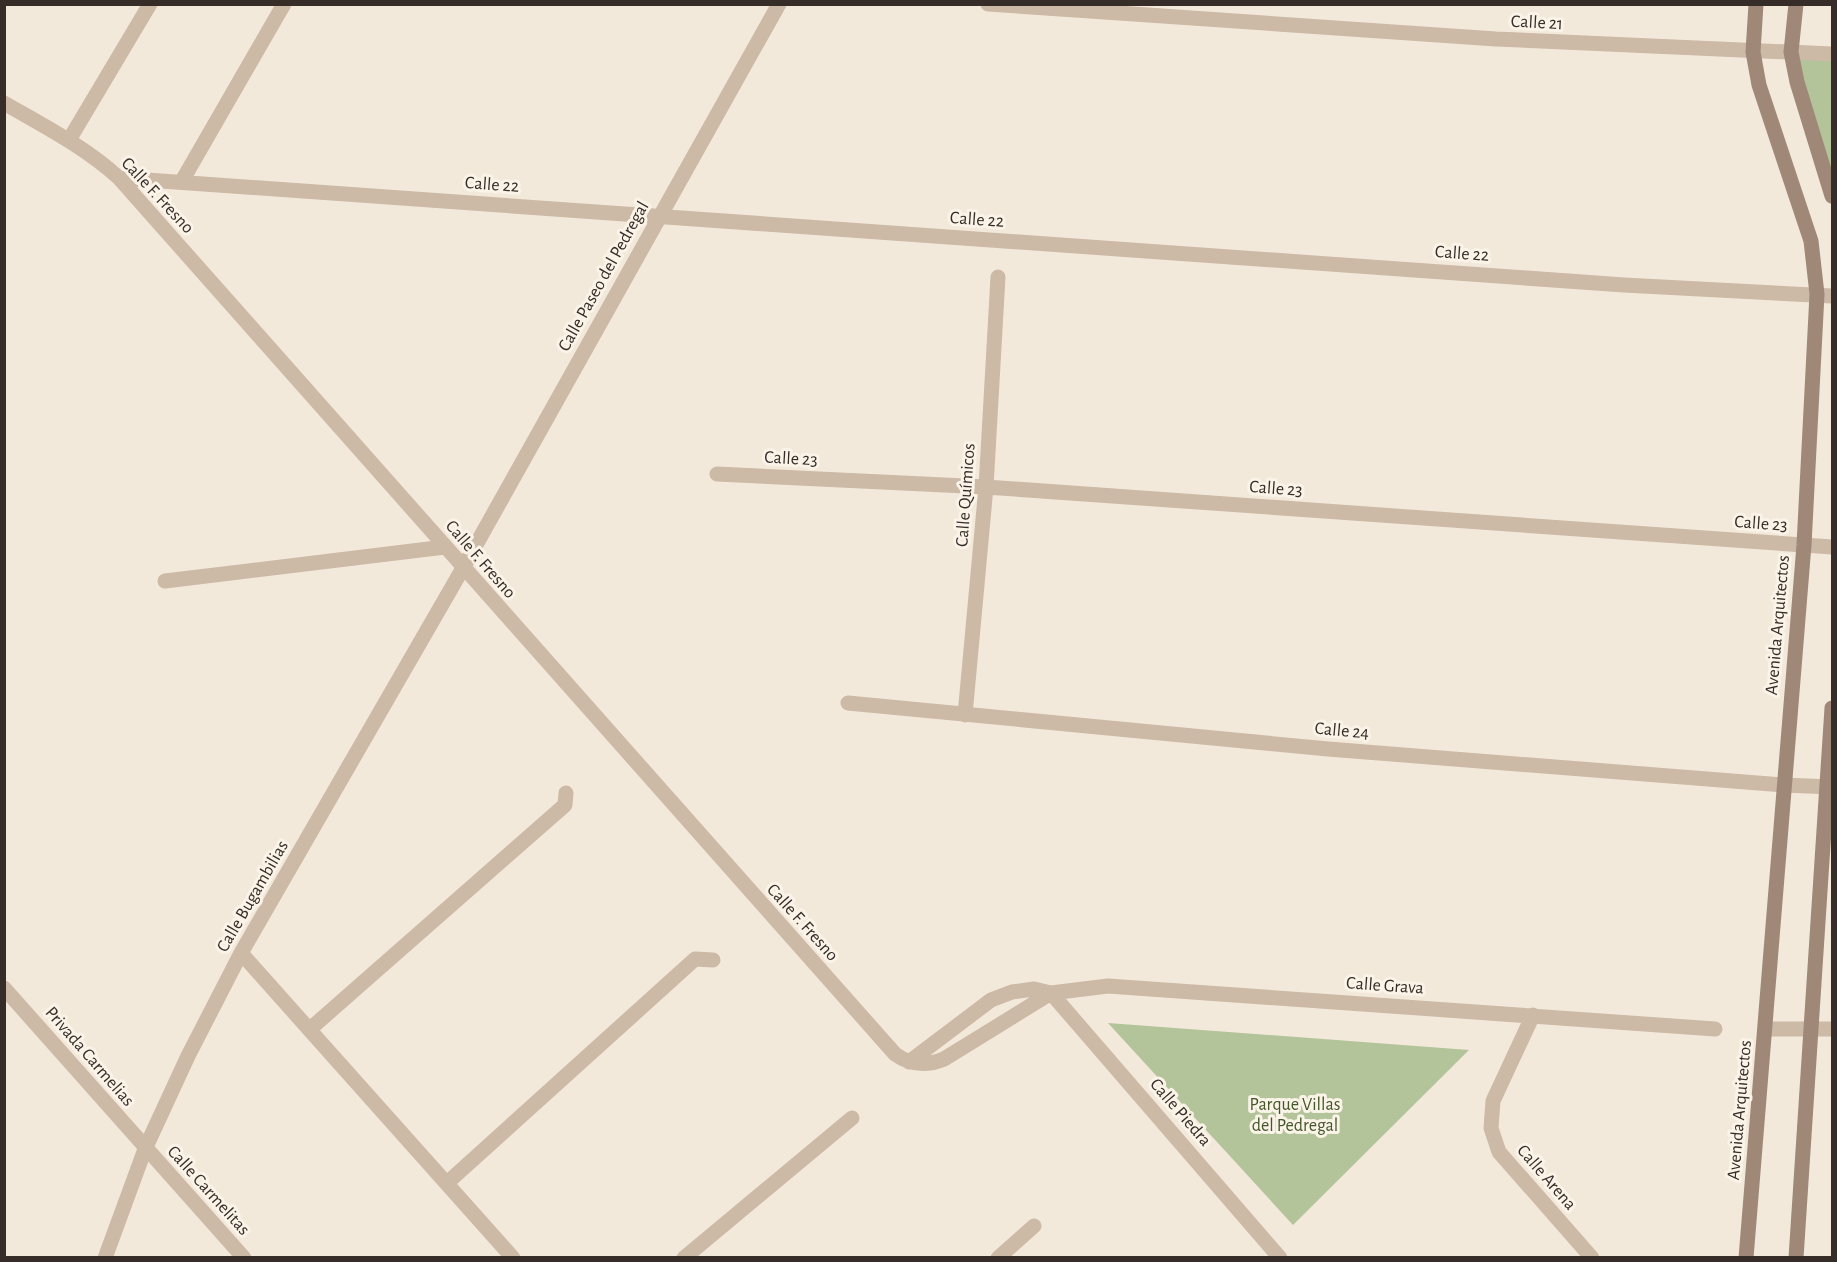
<svg xmlns="http://www.w3.org/2000/svg" width="1837" height="1262" font-family="'Alegreya Sans',sans-serif">
<style>
.green{fill:#b3c39a}
.lines{fill:none;stroke-linecap:round;stroke-linejoin:round}
.street{stroke:#ccb9a6;stroke-width:15}
.secondary{stroke:#9f8878;stroke-width:15}
.labels{text-anchor:middle;stroke-width:6;stroke-linejoin:round;paint-order:stroke}
.street-label{font-size:18px;fill:#372d28;stroke:#faf3e8}
.park-label{font-size:18px;fill:#44572a;stroke:#faf3e8}
</style>
<rect width="100%" height="100%" fill="#f3e9db"/>
<path class="green" d="M 1791,52 L 1832,57 L 1832,196 Z
M 1108,1023 L 1469,1050 L 1293,1225 Z"/>
<g class="lines">
<path class="street" d="M 988,4 L 1496,39 L 1832,54
M 4,103 C 44,126 85,147 119,178 L 895,1054 C 910,1065 927,1066 944,1059 L 1051,993
M 69,140 L 150,4
M 119,178 L 1624,285 L 1832,296
M 182,181 L 284,4
M 717,474 L 986,487 L 1832,547
M 165,581 L 445,547
M 848,703 L 1328,749 L 1783,785 L 1832,787
M 965,715 L 986,487 L 998,277
M 241,953 L 513,1258
M 4,988 L 244,1258
M 1051,993 L 1280,1258
M 1533,1015 L 1493,1101 L 1491,1128 L 1499,1152 L 1592,1258
M 310,1029 L 565,805 L 566,793
M 1765,1029 L 1832,1029
M 909,1062 L 991,1000 L 1012,992 L 1034,989 L 1051,993 L 1108,986 L 1715,1029
M 447,1183 L 695,959 L 713,960
M 105,1258 L 145,1149 L 188,1056 L 241,953 L 463,568 L 779,4
M 684,1258 L 852,1118
M 998,1258 L 1034,1226"/>
<path class="secondary" d="M 1796,4 L 1791,52 L 1797,82 L 1832,196
M 1746,1258 L 1804,545 L 1817,294 L 1811,241 L 1759,85 L 1753,52 L 1756,4
M 1796,1258 L 1832,708"/>
</g>
<g class="labels">
<g class="street-label">
<text transform="translate(1537 22) rotate(3)" y="6">Calle 21</text>
<text transform="translate(492 184) rotate(4)" y="6">Calle 22</text>
<text transform="translate(158 195) rotate(47)" y="6">Calle F. Fresno</text>
<text transform="translate(977 219) rotate(4)" y="6">Calle 22</text>
<text transform="translate(1462 253) rotate(4)" y="6">Calle 22</text>
<text transform="translate(603 276) rotate(-61)" y="6">Calle Paseo del Pedregal</text>
<text transform="translate(791 458) rotate(3)" y="6">Calle 23</text>
<text transform="translate(1276 488) rotate(4)" y="6">Calle 23</text>
<text transform="translate(965 495) rotate(-86)" y="6">Calle Químicos</text>
<text transform="translate(1761 523) rotate(4)" y="6">Calle 23</text>
<text transform="translate(481 559) rotate(49)" y="6">Calle F. Fresno</text>
<text transform="translate(1777 625) rotate(-85)" y="6">Avenida Arquitectos</text>
<text transform="translate(1342 730) rotate(5)" y="6">Calle 24</text>
<text transform="translate(252 896) rotate(-60)" y="6">Calle Bugambilias</text>
<text transform="translate(803 922) rotate(48)" y="6">Calle F. Fresno</text>
<text transform="translate(1385 985) rotate(4)" y="6">Calle Grava</text>
<text transform="translate(90 1056) rotate(49)" y="6">Privada Carmelias</text>
<text transform="translate(1739 1110) rotate(-85)" y="6">Avenida Arquitectos</text>
<text transform="translate(1181 1112) rotate(49)" y="6">Calle Piedra</text>
<text transform="translate(1547 1177) rotate(49)" y="6">Calle Arena</text>
<text transform="translate(209 1190) rotate(48)" y="6">Calle Carmelitas</text>
</g>
<g class="park-label">
<text x="1295" y="1110">Parque Villas<tspan x="1295" dy="21">del Pedregal</tspan></text>
</g>
</g>
<rect width="1837" height="1262" fill="none" stroke="#372d28" stroke-width="12"/>
</svg>
